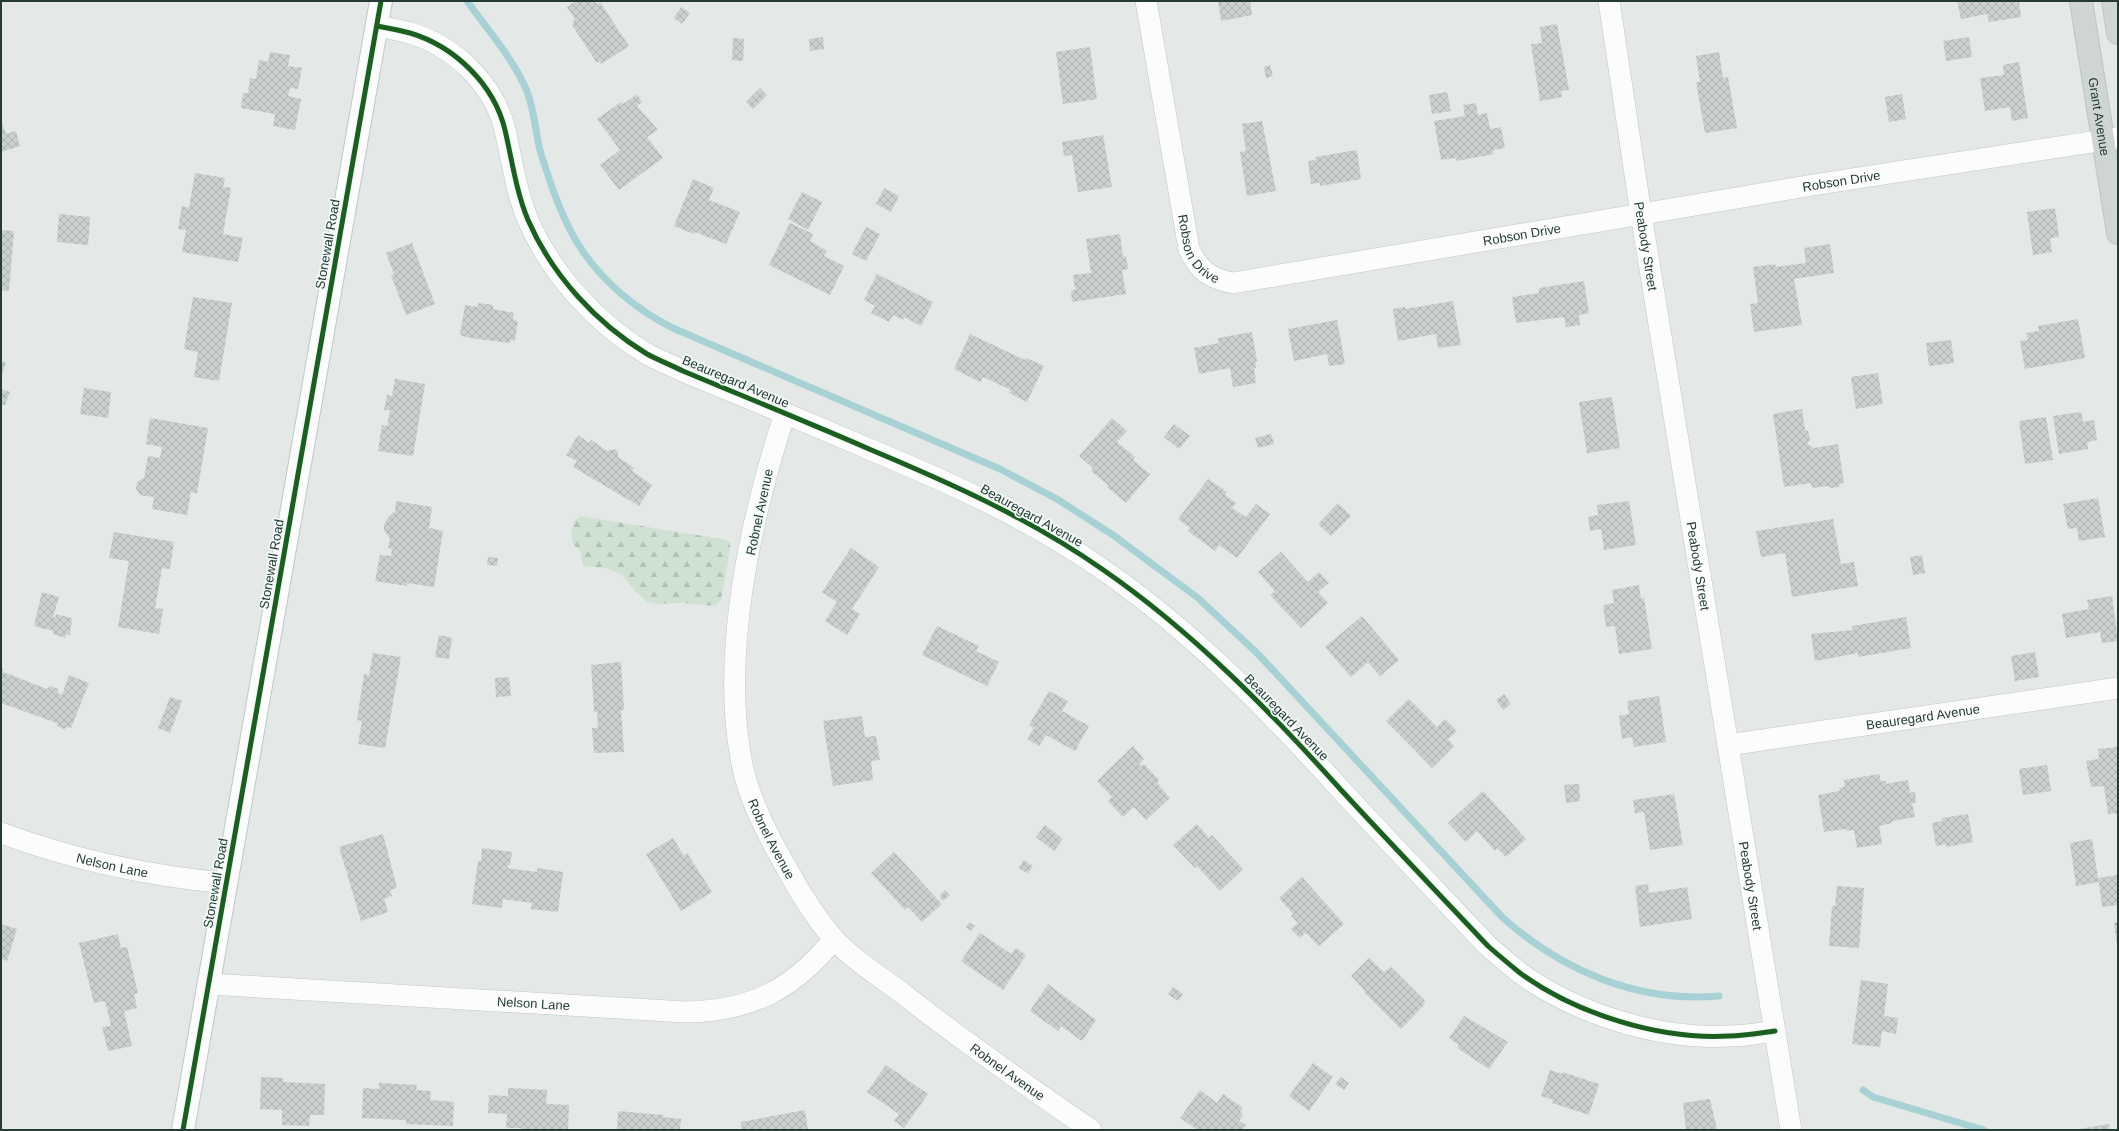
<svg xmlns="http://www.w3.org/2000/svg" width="2119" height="1131" font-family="Arial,sans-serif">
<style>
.forest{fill:url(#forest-firs)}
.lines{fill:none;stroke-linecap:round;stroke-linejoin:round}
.stream{stroke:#a7d1d5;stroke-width:7}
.building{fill:url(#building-cross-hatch)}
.minor-casing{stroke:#c1c6c4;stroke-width:22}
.tertiary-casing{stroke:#c1c6c4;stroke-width:24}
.primary-casing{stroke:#bdc5c2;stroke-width:24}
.minor{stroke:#fbfcfb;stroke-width:21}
.tertiary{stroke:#fbfcfb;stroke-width:22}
.primary{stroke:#ced5d3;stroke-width:22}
.cycleway-casing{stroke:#f2f8f5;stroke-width:8}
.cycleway{stroke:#1b5e20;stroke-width:5}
.labels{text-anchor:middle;stroke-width:3.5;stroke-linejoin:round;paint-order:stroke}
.street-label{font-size:13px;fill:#233b33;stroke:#f2f8f5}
</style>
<defs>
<pattern id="forest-firs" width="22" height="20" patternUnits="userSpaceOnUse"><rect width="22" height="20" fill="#cee1d3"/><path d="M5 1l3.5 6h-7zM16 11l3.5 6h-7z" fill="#b1c2b6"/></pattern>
<pattern id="building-cross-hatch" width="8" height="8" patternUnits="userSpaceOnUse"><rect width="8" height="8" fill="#cbd0ce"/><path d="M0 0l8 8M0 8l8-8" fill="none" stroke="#aeb4b1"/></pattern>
</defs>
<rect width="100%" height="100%" fill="#e4e9e7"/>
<path class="forest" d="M 581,516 L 727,540 L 730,543 L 730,550 L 721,600 L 715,606 L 683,603 L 658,604 L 647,602 L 635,591 L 621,574 L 605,568 L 583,566 L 580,551 L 573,544 L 571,533 L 574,521 Z"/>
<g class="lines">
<path class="stream" d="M 467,1 C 487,29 512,57 526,89 C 535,110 535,133 541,154 C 550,182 560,213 575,239 C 597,277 635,310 675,329 L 1000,469 L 1057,499 L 1113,535 L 1198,598 L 1258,654 L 1502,917 C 1562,971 1638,1003 1719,996
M 1863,1090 L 1873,1097 L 1984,1130"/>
</g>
<path class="building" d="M 576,1 L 595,1 L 597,5 L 600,2 L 629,46 L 601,64 L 600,61 L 597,63 L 572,25 L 574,23 L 573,21 L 575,19 L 567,7 Z
M 1218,1 L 1250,1 L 1252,15 L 1221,21 Z
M 1957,1 L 2019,1 L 2021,17 L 1989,22 L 1987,14 L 1961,19 Z
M 681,7 L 690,13 L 682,24 L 674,18 Z
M 1557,24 L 1569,90 L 1561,91 L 1562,97 L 1540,101 L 1531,44 L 1542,43 L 1540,27 Z
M 823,37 L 824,49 L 810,51 L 809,39 Z
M 1969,37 L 1972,57 L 1946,61 L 1943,41 Z
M 733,38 L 744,39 L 743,61 L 732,60 Z
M 1090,47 L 1097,99 L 1063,104 L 1056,52 Z
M 270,52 L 290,55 L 288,66 L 302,68 L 298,89 L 290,88 L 288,96 L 301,99 L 295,130 L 273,126 L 275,114 L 241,108 L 243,93 L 248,93 L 250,78 L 256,79 L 259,60 L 268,62 Z
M 1719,52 L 1723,78 L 1728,77 L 1737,128 L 1705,133 L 1696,82 L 1700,82 L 1696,56 Z
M 2019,62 L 2028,118 L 2012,121 L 2010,107 L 1985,111 L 1980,78 L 2004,75 L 2003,65 Z
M 1270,65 L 1273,76 L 1266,78 L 1264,67 Z
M 760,88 L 767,95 L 753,109 L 746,102 Z
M 1447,92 L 1451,111 L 1432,114 L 1429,95 Z
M 637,94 L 642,102 L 637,106 L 658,130 L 647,137 L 663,158 L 619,190 L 600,165 L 620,150 L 597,119 L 621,102 L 623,104 Z
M 1902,94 L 1906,119 L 1889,122 L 1885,97 Z
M 1476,103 L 1478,115 L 1487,113 L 1490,129 L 1501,127 L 1505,148 L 1493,150 L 1494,154 L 1457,161 L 1456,158 L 1441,160 L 1434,121 L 1465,116 L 1463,105 Z
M 1,120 L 6,134 L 16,131 L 20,146 L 1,152 Z
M 1262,121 L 1276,191 L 1247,196 L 1240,152 L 1246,151 L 1242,124 Z
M 1103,135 L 1112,187 L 1078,192 L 1072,155 L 1064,156 L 1062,142 Z
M 1357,150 L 1361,179 L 1320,186 L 1320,183 L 1311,184 L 1308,161 L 1316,160 L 1315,157 Z
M 195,173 L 225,178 L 223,187 L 231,188 L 223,234 L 243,238 L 238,262 L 182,252 L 186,230 L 178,229 L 182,206 L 189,208 Z
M 693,179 L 714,188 L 709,200 L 740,212 L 726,244 L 695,232 L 694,234 L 674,226 Z
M 884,188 L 899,196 L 891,212 L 876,204 Z
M 802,192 L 822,202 L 808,230 L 788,219 Z
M 2055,208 L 2059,237 L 2050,238 L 2052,252 L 2033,255 L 2027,212 Z
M 59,214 L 90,217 L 88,245 L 57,242 Z
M 790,223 L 813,234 L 810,241 L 827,251 L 824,256 L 844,266 L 830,295 L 769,265 Z
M 866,227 L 880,234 L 866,261 L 852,254 Z
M 1,230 L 14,231 L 9,291 L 1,290 Z
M 1120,234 L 1123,257 L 1126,256 L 1128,269 L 1122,270 L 1126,294 L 1072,302 L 1071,290 L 1075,290 L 1073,275 L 1091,273 L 1086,239 Z
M 412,243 L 435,304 L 406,315 L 391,275 L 394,274 L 386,253 Z
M 1830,244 L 1834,273 L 1794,279 L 1802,325 L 1754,332 L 1750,304 L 1758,303 L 1753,267 L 1775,264 L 1776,267 L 1806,263 L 1804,248 Z
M 877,274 L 933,302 L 921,326 L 904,317 L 903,320 L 893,315 L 889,322 L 871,313 L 875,306 L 864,300 Z
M 1584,281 L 1589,313 L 1579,315 L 1580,325 L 1566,327 L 1564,317 L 1516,323 L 1512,297 L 1539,293 L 1539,288 Z
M 193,297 L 232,303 L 219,381 L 194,377 L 198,352 L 184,349 Z
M 1453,301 L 1461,345 L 1438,348 L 1436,334 L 1398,341 L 1393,309 L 1405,307 L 1405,309 Z
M 478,303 L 493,305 L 493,309 L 514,313 L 513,320 L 518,321 L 515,341 L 510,340 L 510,343 L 470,338 L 460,335 L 465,305 L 478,307 Z
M 2078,319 L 2085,358 L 2025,369 L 2020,341 L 2028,340 L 2026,333 L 2039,331 L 2038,326 Z
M 1337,320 L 1345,364 L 1329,366 L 1327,354 L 1294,361 L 1288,329 Z
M 1252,332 L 1257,361 L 1255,361 L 1256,368 L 1254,368 L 1256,383 L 1233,387 L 1230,368 L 1199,374 L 1194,348 L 1219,343 L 1218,338 Z
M 970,334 L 1025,360 L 1026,358 L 1044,366 L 1027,402 L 1009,393 L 1011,390 L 983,377 L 980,382 L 954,369 Z
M 1951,340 L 1954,363 L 1929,366 L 1926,343 Z
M 1,361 L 6,363 L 1,377 Z
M 1878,373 L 1883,404 L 1856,409 L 1851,377 Z
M 395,379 L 425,384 L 413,456 L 378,451 L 382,425 L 387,426 L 390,410 L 384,410 L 387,395 L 392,396 Z
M 84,388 L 111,392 L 108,418 L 80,414 Z
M 1,389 L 10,392 L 5,405 L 1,404 Z
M 1612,397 L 1620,448 L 1587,453 L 1579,402 Z
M 1802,409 L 1805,430 L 1808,431 L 1810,439 L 1807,444 L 1814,448 L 1838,444 L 1844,483 L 1840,484 L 1839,487 L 1831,488 L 1828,486 L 1812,488 L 1811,483 L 1784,487 L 1773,414 Z
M 2081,412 L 2083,422 L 2094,420 L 2097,440 L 2087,442 L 2088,449 L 2059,454 L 2053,416 Z
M 2046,417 L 2053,460 L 2025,464 L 2019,421 Z
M 150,418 L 208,428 L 197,493 L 191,492 L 187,515 L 152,509 L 154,497 L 140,495 L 136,489 L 137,482 L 144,478 L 148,456 L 160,458 L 162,447 L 146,444 Z
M 1112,418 L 1127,431 L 1117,442 L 1135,457 L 1133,460 L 1150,474 L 1126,503 L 1107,487 L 1108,485 L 1091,471 L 1093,468 L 1079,456 Z
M 1174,424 L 1190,436 L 1179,449 L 1164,437 Z
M 1271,434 L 1274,444 L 1258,448 L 1255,438 Z
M 578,435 L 589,443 L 591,440 L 607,451 L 615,449 L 618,451 L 618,457 L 634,468 L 632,471 L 652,485 L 639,506 L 573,467 L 577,461 L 566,455 Z
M 1208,479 L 1227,492 L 1225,495 L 1236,503 L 1232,508 L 1246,517 L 1256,504 L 1270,514 L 1237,558 L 1219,545 L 1215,551 L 1188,531 L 1190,528 L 1178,519 Z
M 2098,498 L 2105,537 L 2079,541 L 2077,528 L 2068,529 L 2063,504 Z
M 396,501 L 432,507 L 429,528 L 443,531 L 434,587 L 407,583 L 407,586 L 375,581 L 380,555 L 391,556 L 392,549 L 388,548 L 390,539 L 384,530 L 384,524 L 390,515 L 395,512 Z
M 1629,501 L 1636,545 L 1604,550 L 1601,529 L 1590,531 L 1588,517 L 1598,515 L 1597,505 Z
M 1338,503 L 1351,516 L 1331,536 L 1318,524 Z
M 1833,519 L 1841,564 L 1854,562 L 1858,586 L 1792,597 L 1785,553 L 1761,557 L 1756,531 Z
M 114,532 L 174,542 L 170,569 L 162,568 L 155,608 L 163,609 L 159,634 L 118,627 L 129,561 L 109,558 Z
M 851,548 L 879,567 L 852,609 L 860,614 L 847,635 L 825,621 L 837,602 L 822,592 Z
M 1281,552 L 1308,582 L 1319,572 L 1329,583 L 1318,592 L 1328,603 L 1301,628 L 1270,595 L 1275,591 L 1258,572 Z
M 1922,555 L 1925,573 L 1913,575 L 1910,557 Z
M 488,557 L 498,558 L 497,566 L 487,565 Z
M 1639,585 L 1641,599 L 1644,598 L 1652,649 L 1619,654 L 1615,626 L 1606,627 L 1603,605 L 1614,603 L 1612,590 Z
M 42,592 L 59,597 L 53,617 L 55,618 L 56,614 L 72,618 L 70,635 L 66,634 L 65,638 L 53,634 L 53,631 L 34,626 Z
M 2112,596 L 2118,641 L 2102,643 L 2100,632 L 2066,638 L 2062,614 L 2089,609 L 2087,600 Z
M 1362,616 L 1399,660 L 1380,676 L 1368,662 L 1351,677 L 1325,647 Z
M 1906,617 L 1911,648 L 1858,657 L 1858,653 L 1815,661 L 1811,634 L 1853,630 L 1852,626 Z
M 937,626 L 979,646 L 976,651 L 999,662 L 987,686 L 922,655 Z
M 439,635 L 452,638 L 449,659 L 435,657 Z
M 2035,652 L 2039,677 L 2015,681 L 2011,656 Z
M 373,653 L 401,657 L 385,748 L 358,744 L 362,721 L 357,720 L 364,674 L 369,675 Z
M 621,662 L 624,710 L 621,710 L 624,752 L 594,753 L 592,728 L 598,728 L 597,712 L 594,712 L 591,665 Z
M 1,668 L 3,669 L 3,672 L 47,689 L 50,686 L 58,689 L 58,693 L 62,695 L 69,675 L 89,683 L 71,728 L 67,727 L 64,729 L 57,726 L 57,723 L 1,703 Z
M 509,677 L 511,696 L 496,697 L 495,678 Z
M 1049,691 L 1068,701 L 1062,711 L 1089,726 L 1075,751 L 1046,735 L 1039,746 L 1027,739 L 1034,728 L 1029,725 Z
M 1504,694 L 1511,704 L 1503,710 L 1496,700 Z
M 1659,696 L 1666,742 L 1634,747 L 1632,737 L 1622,739 L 1619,716 L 1629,714 L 1627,701 Z
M 170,697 L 182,701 L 170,733 L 158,728 Z
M 1409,699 L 1437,727 L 1445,719 L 1457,731 L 1448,739 L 1454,746 L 1432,768 L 1386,721 Z
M 862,716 L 865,737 L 876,736 L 880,760 L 871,761 L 873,780 L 833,786 L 823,721 Z
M 1133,746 L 1144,759 L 1139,764 L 1141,766 L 1144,764 L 1159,780 L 1157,783 L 1170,798 L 1146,820 L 1134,807 L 1123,817 L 1108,801 L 1112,797 L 1097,781 Z
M 2118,747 L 2118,813 L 2108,814 L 2104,786 L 2091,787 L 2086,761 L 2099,759 L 2098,749 Z
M 2047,765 L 2051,791 L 2023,795 L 2019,769 Z
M 1879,774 L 1881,781 L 1886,781 L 1886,784 L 1908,780 L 1910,793 L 1915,792 L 1916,803 L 1912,803 L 1915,817 L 1892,821 L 1892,823 L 1879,826 L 1882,844 L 1857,848 L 1854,830 L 1847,831 L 1846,829 L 1824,832 L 1818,795 L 1840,791 L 1839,788 L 1845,787 L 1844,780 Z
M 1579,784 L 1580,801 L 1566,803 L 1564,785 Z
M 1483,791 L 1526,839 L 1506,857 L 1497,848 L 1495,851 L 1477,831 L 1466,842 L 1448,823 Z
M 1674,794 L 1683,845 L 1650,850 L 1644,812 L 1635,813 L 1633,800 Z
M 1968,814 L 1973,842 L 1946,847 L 1946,844 L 1936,846 L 1932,823 L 1942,821 L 1942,818 Z
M 1197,824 L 1209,838 L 1212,835 L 1243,869 L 1220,891 L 1197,866 L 1195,868 L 1173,845 Z
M 1045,825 L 1063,839 L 1054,851 L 1036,837 Z
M 383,834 L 397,888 L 390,890 L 392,896 L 384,899 L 388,912 L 361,921 L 339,847 Z
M 673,838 L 684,856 L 687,853 L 712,892 L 681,911 L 646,854 Z
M 2092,839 L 2098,878 L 2118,875 L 2118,905 L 2102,907 L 2099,882 L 2076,886 L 2070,843 Z
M 482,848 L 512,852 L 510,865 L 508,865 L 507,868 L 537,872 L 537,868 L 563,872 L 558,912 L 531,909 L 532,903 L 503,899 L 502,908 L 472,904 L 478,861 L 481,861 Z
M 894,852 L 942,904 L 922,922 L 908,907 L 905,910 L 871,873 Z
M 1024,860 L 1033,866 L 1028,874 L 1019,868 Z
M 1302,877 L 1344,924 L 1319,946 L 1306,933 L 1300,938 L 1291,929 L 1298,923 L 1291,916 L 1293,914 L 1279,898 Z
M 1648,884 L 1649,893 L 1687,887 L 1692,919 L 1640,927 L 1635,886 Z
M 1837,886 L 1864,888 L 1859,948 L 1829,946 L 1832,906 L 1835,906 Z
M 945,890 L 950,895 L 943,901 L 939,896 Z
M 969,922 L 975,926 L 971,931 L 966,927 Z
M 2118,922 L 2118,945 L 2117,945 L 2114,923 Z
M 1,924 L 17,929 L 7,961 L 1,959 Z
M 980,933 L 1011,954 L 1016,948 L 1026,955 L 1003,990 L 961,961 Z
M 118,934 L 121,948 L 127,947 L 138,993 L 134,994 L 137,1008 L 124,1011 L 132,1046 L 108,1051 L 102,1027 L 111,1026 L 105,1001 L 94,1003 L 79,943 Z
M 1369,958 L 1384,972 L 1391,967 L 1425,1001 L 1423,1003 L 1425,1004 L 1401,1029 L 1364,992 L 1365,991 L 1351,976 Z
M 1861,980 L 1888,984 L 1884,1016 L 1898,1018 L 1896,1034 L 1882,1031 L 1880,1047 L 1852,1044 Z
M 1048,984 L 1096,1020 L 1082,1041 L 1061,1026 L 1058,1031 L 1030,1011 Z
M 1173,987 L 1183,994 L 1178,1001 L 1168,994 Z
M 1464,1016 L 1508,1042 L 1489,1069 L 1457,1048 L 1459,1045 L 1449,1038 Z
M 1313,1063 L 1333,1077 L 1309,1111 L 1289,1096 Z
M 886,1065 L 928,1094 L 904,1128 L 894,1121 L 899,1114 L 867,1092 Z
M 1550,1070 L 1562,1074 L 1562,1072 L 1599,1084 L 1589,1115 L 1552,1103 L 1553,1100 L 1541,1096 Z
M 261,1077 L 283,1078 L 283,1082 L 325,1084 L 324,1115 L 310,1115 L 309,1126 L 282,1125 L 282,1110 L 260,1109 Z
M 1341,1077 L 1349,1083 L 1344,1090 L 1335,1084 Z
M 379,1083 L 417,1085 L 416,1090 L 431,1091 L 430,1100 L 454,1102 L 453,1126 L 406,1124 L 406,1120 L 362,1118 L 363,1088 L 379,1089 Z
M 508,1088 L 547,1090 L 546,1104 L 569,1105 L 568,1130 L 521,1130 L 521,1128 L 506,1128 L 507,1114 L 488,1113 L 489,1095 L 508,1096 Z
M 1200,1090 L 1217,1103 L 1223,1094 L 1243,1108 L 1240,1112 L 1243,1115 L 1239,1121 L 1246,1125 L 1242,1130 L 1198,1130 L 1180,1118 Z
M 1710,1099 L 1717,1130 L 1686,1130 L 1683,1103 Z
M 805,1110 L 808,1130 L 742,1130 L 741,1122 Z
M 618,1111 L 663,1115 L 663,1117 L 681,1119 L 680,1130 L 617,1130 Z
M 2109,1124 L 2110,1130 L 2079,1130 L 2079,1129 Z"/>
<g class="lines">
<g class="minor-casing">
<g id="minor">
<path id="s1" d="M 1146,1 L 1189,249 C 1198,270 1211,279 1233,283 L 1819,184 L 2118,138"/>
<path id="s2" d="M 1609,1 L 1641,214 L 1791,1130"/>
<path d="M 377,26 C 388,28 399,30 410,33 C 454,46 494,84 505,130 C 512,160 516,191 528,220 C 552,275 596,323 647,354 C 658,360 671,365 683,371 C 745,397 807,422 869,449 C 950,483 1029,518 1102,569 C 1192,631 1269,710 1342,791 C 1390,843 1439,894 1488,946 C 1498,955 1509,964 1520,973 C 1576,1014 1660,1040 1729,1036 C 1745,1036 1760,1033 1775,1031"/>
<path id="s3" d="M 785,413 C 751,517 720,655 742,764 C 749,800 769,837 787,869 C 800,893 815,917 833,938 C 852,959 879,976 902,993 C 963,1041 1027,1086 1091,1130"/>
<path id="s4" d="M 1728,745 L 2118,688"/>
<path id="s5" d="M 1,833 C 74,860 149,876 226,883"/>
<path id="s6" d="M 209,984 L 686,1012 C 750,1011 793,990 834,939"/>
</g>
</g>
<g class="tertiary-casing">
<path id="tertiary" d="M 183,1130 L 381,1"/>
</g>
<g class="primary-casing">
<g id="primary">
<path id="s7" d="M 2081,1 L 2118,233"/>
<path d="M 2113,1 L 2118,33"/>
</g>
</g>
<use href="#minor" class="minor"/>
<use href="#tertiary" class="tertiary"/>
<use href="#primary" class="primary"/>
<g class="cycleway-casing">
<path id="cycleway" d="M 377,26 C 388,28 399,30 410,33 C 454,46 494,84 505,130 C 512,160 516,191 528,220 C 552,275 596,323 647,354 C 658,360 671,365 683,371 C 745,397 807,422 869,449 C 950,483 1029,518 1102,569 C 1192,631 1269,710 1342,791 C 1390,843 1439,894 1488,946 C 1498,955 1509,964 1520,973 C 1576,1014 1660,1040 1729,1036 C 1745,1036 1760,1033 1775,1031
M 183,1130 L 381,1"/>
</g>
<use href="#cycleway" class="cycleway"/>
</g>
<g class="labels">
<g class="street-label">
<text dy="5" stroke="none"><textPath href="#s7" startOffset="117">Grant Avenue</textPath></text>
<text dy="5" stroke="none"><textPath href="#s1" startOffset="927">Robson Drive</textPath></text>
<text dy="5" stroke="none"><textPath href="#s1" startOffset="603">Robson Drive</textPath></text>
<text transform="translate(327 244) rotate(-80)" y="5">Stonewall Road</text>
<text dy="5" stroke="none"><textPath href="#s1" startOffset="256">Robson Drive</textPath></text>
<text dy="5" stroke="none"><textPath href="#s2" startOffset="248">Peabody Street</textPath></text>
<text transform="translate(736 381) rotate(23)" y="5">Beauregard Avenue</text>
<text transform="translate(759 512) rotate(-78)" y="5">Robnel Avenue</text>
<text transform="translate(1032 515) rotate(29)" y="5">Beauregard Avenue</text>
<text transform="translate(271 564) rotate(-80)" y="5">Stonewall Road</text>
<text dy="5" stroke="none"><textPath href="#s2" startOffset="572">Peabody Street</textPath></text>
<text transform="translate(1287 717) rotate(46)" y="5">Beauregard Avenue</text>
<text dy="5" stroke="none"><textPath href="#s4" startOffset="197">Beauregard Avenue</textPath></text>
<text dy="5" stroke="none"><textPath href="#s3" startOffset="438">Robnel Avenue</textPath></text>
<text dy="5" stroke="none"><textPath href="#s5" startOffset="116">Nelson Lane</textPath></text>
<text transform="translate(215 883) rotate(-80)" y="5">Stonewall Road</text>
<text dy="5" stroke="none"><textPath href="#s2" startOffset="896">Peabody Street</textPath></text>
<text dy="5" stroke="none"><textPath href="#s6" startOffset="325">Nelson Lane</textPath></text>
<text dy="5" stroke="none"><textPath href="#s3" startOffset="775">Robnel Avenue</textPath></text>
</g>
</g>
<rect width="2119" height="1131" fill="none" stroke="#233b33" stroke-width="4"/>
</svg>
